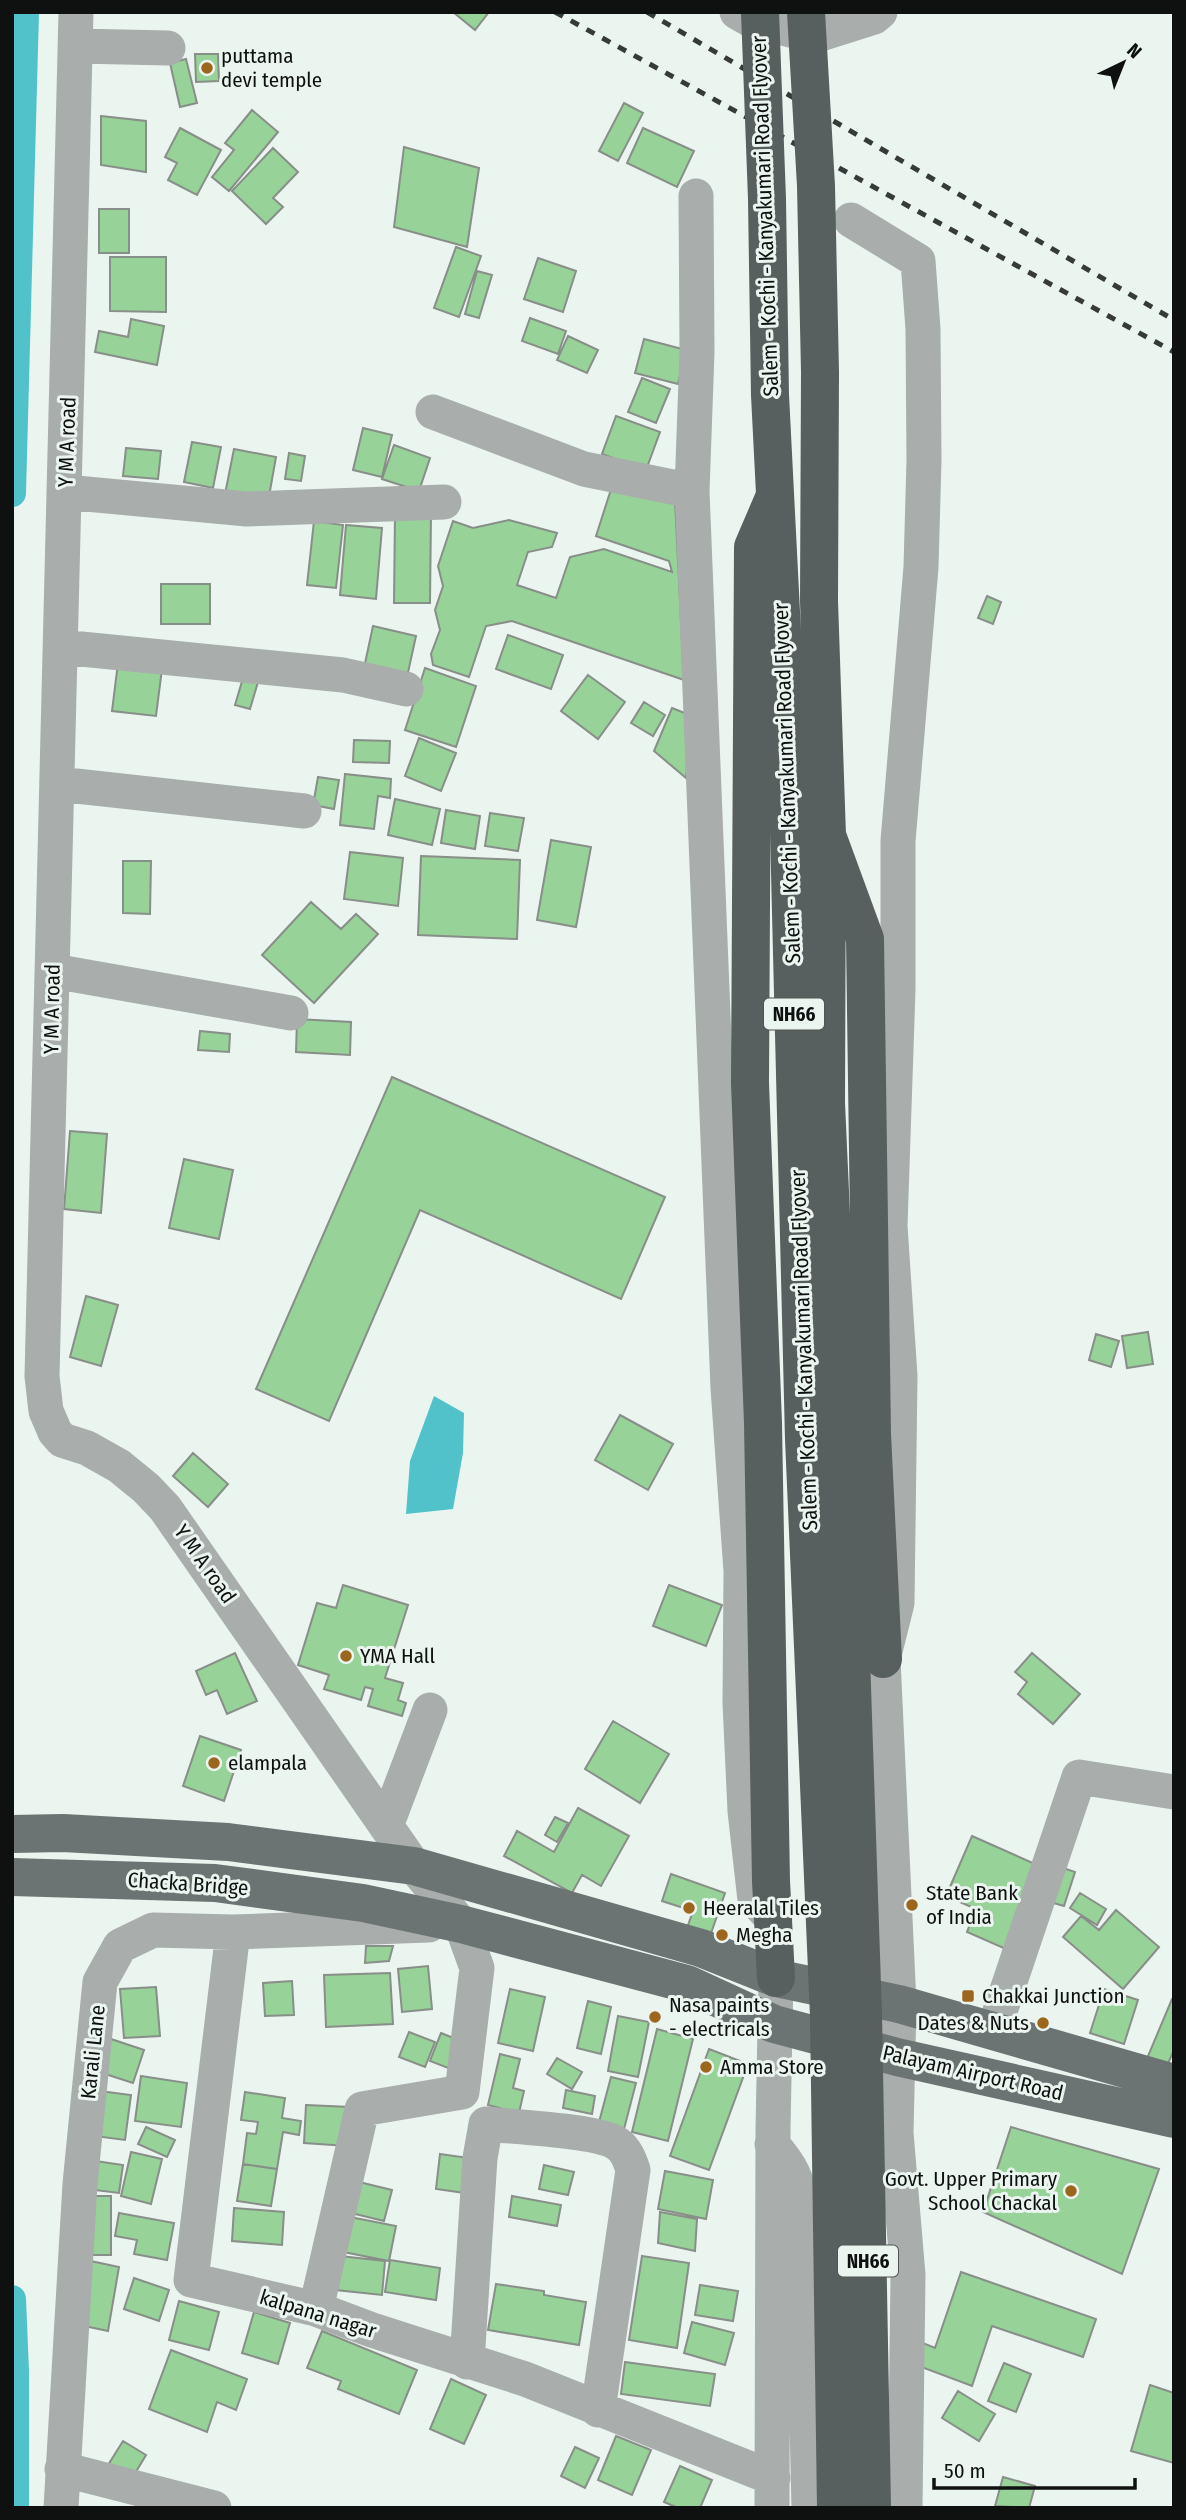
<svg xmlns="http://www.w3.org/2000/svg" width="1186" height="2520" font-family="'Fira Sans Condensed',sans-serif">
<style>
.water{fill:#52c2ca}
.lines{fill:none;stroke-linecap:round;stroke-linejoin:round}
.canal{stroke:#52c2ca;stroke-width:28}
.building{fill:#97d298;stroke:#888e88;stroke-width:2}
.minor{stroke:#a9adac;stroke-width:35}
.major{stroke:#6c7473;stroke-width:38}
.highway{stroke:#57605e;stroke-width:38}
.rail{stroke:#363b39;stroke-width:5;stroke-dasharray:9 9;stroke-linecap:butt}
.highway-bridge{stroke:#57605e;stroke-width:38}
.poi-dot{fill:#9c661f;stroke:#ebf5f0;stroke-width:2.5}
.labels{text-anchor:middle;stroke-width:6;stroke-linejoin:round;paint-order:stroke}
.shield{fill:#ebf5f0;stroke:#505553;stroke-width:2}
.shield-label{font-size:19px;font-weight:bold;fill:#0e1110}
.poi-label{font-size:21px;fill:#0e1110;stroke:#ebf5f0;text-anchor:start}
.street-label{font-size:21px;fill:#0e1110;stroke:#ebf5f0}
</style>
<rect width="100%" height="100%" fill="#ebf5f0"/>
<path class="water" d="M 434,1396 L 464,1413 L 463,1453 L 453,1509 L 406,1514 L 410,1461 Z"/>
<g class="lines">
<path class="canal" d="M 12,493 L 25,12
M 12,2299 L 15,2371 L 15,2508"/>
</g>
<path class="building" d="M 453,12 L 489,12 L 475,30 Z
M 195,54 L 218,54 L 219,81 L 196,82 Z
M 186,59 L 197,103 L 180,107 L 170,63 Z
M 624,103 L 643,113 L 618,161 L 599,151 Z
M 252,110 L 278,132 L 229,191 L 212,177 L 234,150 L 225,143 Z
M 101,116 L 146,121 L 146,172 L 101,165 Z
M 180,128 L 221,150 L 197,195 L 168,180 L 177,163 L 165,157 Z
M 643,128 L 694,151 L 677,187 L 627,163 Z
M 404,147 L 479,168 L 467,247 L 394,227 Z
M 273,148 L 298,172 L 273,198 L 283,207 L 266,224 L 232,191 Z
M 99,209 L 129,209 L 129,253 L 99,253 Z
M 456,247 L 481,256 L 459,317 L 434,308 Z
M 110,257 L 166,257 L 166,312 L 110,311 Z
M 538,258 L 576,271 L 563,312 L 524,299 Z
M 477,271 L 492,275 L 479,318 L 465,314 Z
M 530,318 L 566,331 L 558,354 L 522,341 Z
M 131,319 L 164,326 L 157,365 L 95,352 L 99,331 L 128,337 Z
M 568,336 L 598,350 L 587,373 L 557,360 Z
M 644,339 L 686,350 L 678,384 L 635,373 Z
M 642,378 L 670,389 L 656,423 L 628,412 Z
M 616,416 L 660,432 L 646,470 L 602,454 Z
M 363,428 L 392,435 L 382,477 L 353,470 Z
M 192,442 L 221,447 L 213,488 L 184,482 Z
M 394,445 L 430,458 L 419,491 L 382,479 Z
M 126,448 L 161,451 L 158,479 L 123,476 Z
M 234,449 L 276,457 L 268,502 L 225,494 Z
M 289,453 L 305,456 L 301,481 L 285,479 Z
M 614,480 L 675,501 L 684,680 L 512,621 L 486,626 L 469,677 L 433,665 L 431,654 L 440,630 L 435,610 L 443,586 L 438,566 L 453,521 L 473,528 L 509,520 L 557,533 L 552,547 L 528,552 L 517,585 L 556,598 L 570,557 L 604,549 L 672,572 L 669,561 L 596,536 Z
M 395,514 L 431,514 L 430,603 L 394,603 Z
M 314,521 L 343,525 L 336,588 L 307,585 Z
M 346,525 L 382,528 L 376,599 L 340,595 Z
M 161,584 L 210,584 L 210,624 L 161,624 Z
M 987,596 L 1001,602 L 993,624 L 978,618 Z
M 373,626 L 416,636 L 407,677 L 364,668 Z
M 508,635 L 563,655 L 551,689 L 496,669 Z
M 118,663 L 162,669 L 156,716 L 112,711 Z
M 425,668 L 476,686 L 456,747 L 405,730 Z
M 588,675 L 625,702 L 598,739 L 561,711 Z
M 243,678 L 258,682 L 250,709 L 235,705 Z
M 644,702 L 665,715 L 653,736 L 631,723 Z
M 672,708 L 692,716 L 686,778 L 654,751 Z
M 419,738 L 456,753 L 441,791 L 405,776 Z
M 354,740 L 390,741 L 389,763 L 353,762 Z
M 345,774 L 391,779 L 390,798 L 378,796 L 374,829 L 340,825 Z
M 318,777 L 339,780 L 334,809 L 313,805 Z
M 395,799 L 440,809 L 432,845 L 388,835 Z
M 446,810 L 480,816 L 475,849 L 441,843 Z
M 490,813 L 524,818 L 518,851 L 485,846 Z
M 551,840 L 591,847 L 576,927 L 537,920 Z
M 350,852 L 403,858 L 398,906 L 344,899 Z
M 421,856 L 520,860 L 517,939 L 418,935 Z
M 123,861 L 151,861 L 150,914 L 123,913 Z
M 311,902 L 341,929 L 356,914 L 378,934 L 314,1003 L 262,955 Z
M 297,1019 L 351,1022 L 350,1055 L 296,1052 Z
M 200,1031 L 230,1034 L 229,1052 L 198,1050 Z
M 392,1077 L 665,1197 L 621,1299 L 420,1210 L 329,1421 L 256,1389 Z
M 70,1131 L 107,1134 L 101,1213 L 64,1209 Z
M 184,1159 L 233,1170 L 219,1239 L 169,1228 Z
M 86,1296 L 118,1305 L 101,1366 L 70,1357 Z
M 1148,1332 L 1153,1364 L 1127,1368 L 1122,1336 Z
M 1096,1334 L 1119,1341 L 1111,1367 L 1089,1360 Z
M 620,1415 L 673,1444 L 648,1490 L 595,1460 Z
M 193,1453 L 228,1484 L 208,1507 L 173,1476 Z
M 343,1585 L 408,1605 L 385,1678 L 403,1683 L 398,1700 L 406,1703 L 402,1716 L 368,1706 L 373,1689 L 365,1687 L 361,1700 L 324,1689 L 329,1675 L 298,1665 L 317,1603 L 336,1608 Z
M 669,1585 L 722,1605 L 706,1646 L 653,1626 Z
M 235,1653 L 257,1701 L 227,1714 L 217,1690 L 206,1695 L 196,1671 Z
M 1032,1653 L 1080,1694 L 1053,1724 L 1018,1694 L 1027,1682 L 1015,1672 Z
M 613,1721 L 669,1754 L 640,1803 L 585,1769 Z
M 200,1736 L 241,1750 L 224,1801 L 183,1786 Z
M 578,1808 L 629,1836 L 601,1886 L 582,1875 L 572,1893 L 504,1856 L 517,1831 L 554,1852 Z
M 555,1817 L 568,1823 L 557,1842 L 545,1835 Z
M 972,1836 L 1044,1868 L 1008,1950 L 967,1932 L 976,1909 L 946,1896 Z
M 1055,1865 L 1075,1872 L 1064,1906 L 1043,1900 Z
M 671,1874 L 725,1893 L 709,1939 L 686,1931 L 693,1911 L 662,1901 Z
M 1080,1893 L 1106,1909 L 1097,1925 L 1070,1908 Z
M 1116,1910 L 1159,1947 L 1123,1989 L 1063,1937 L 1081,1916 L 1099,1930 Z
M 366,1946 L 393,1946 L 389,1961 L 365,1963 Z
M 428,1966 L 432,2009 L 402,2012 L 398,1969 Z
M 390,1973 L 393,2024 L 326,2027 L 324,1975 Z
M 292,1981 L 294,2015 L 265,2016 L 263,1983 Z
M 156,1987 L 160,2036 L 124,2038 L 120,1989 Z
M 510,1989 L 545,1997 L 533,2051 L 498,2043 Z
M 1104,1989 L 1138,2000 L 1124,2044 L 1090,2033 Z
M 1172,1999 L 1174,1999 L 1174,2050 L 1162,2077 L 1143,2068 Z
M 588,2001 L 611,2007 L 601,2054 L 577,2048 Z
M 618,2016 L 649,2022 L 638,2077 L 608,2071 Z
M 657,2029 L 693,2039 L 668,2141 L 632,2132 Z
M 409,2032 L 435,2042 L 425,2067 L 399,2057 Z
M 441,2033 L 466,2043 L 456,2071 L 430,2061 Z
M 105,2037 L 144,2050 L 133,2083 L 93,2070 Z
M 709,2049 L 748,2064 L 709,2170 L 670,2156 Z
M 500,2054 L 520,2059 L 513,2088 L 524,2091 L 519,2113 L 488,2105 Z
M 557,2058 L 582,2072 L 572,2089 L 547,2074 Z
M 141,2076 L 187,2083 L 181,2127 L 135,2121 Z
M 611,2077 L 636,2083 L 624,2129 L 599,2122 Z
M 566,2090 L 595,2096 L 592,2114 L 563,2108 Z
M 100,2091 L 131,2095 L 125,2140 L 94,2136 Z
M 245,2092 L 285,2098 L 282,2118 L 301,2121 L 299,2135 L 283,2132 L 277,2169 L 243,2164 L 247,2133 L 256,2134 L 258,2122 L 241,2120 Z
M 306,2105 L 350,2107 L 347,2146 L 304,2143 Z
M 146,2127 L 175,2140 L 167,2157 L 138,2144 Z
M 1011,2127 L 1159,2169 L 1122,2274 L 983,2212 Z
M 131,2152 L 162,2159 L 151,2204 L 121,2196 Z
M 440,2154 L 476,2159 L 472,2194 L 436,2189 Z
M 89,2160 L 123,2165 L 119,2193 L 86,2189 Z
M 243,2164 L 277,2169 L 271,2206 L 237,2201 Z
M 544,2165 L 574,2172 L 568,2195 L 539,2189 Z
M 665,2171 L 713,2180 L 706,2219 L 658,2209 Z
M 355,2181 L 392,2190 L 384,2221 L 347,2212 Z
M 89,2196 L 111,2196 L 111,2255 L 81,2255 Z
M 512,2196 L 561,2205 L 557,2226 L 509,2217 Z
M 234,2208 L 284,2212 L 282,2245 L 232,2241 Z
M 660,2212 L 697,2219 L 695,2251 L 658,2243 Z
M 119,2213 L 174,2223 L 167,2260 L 134,2254 L 137,2240 L 115,2236 Z
M 345,2216 L 396,2226 L 389,2261 L 338,2251 Z
M 340,2256 L 385,2261 L 382,2295 L 336,2290 Z
M 642,2256 L 689,2263 L 677,2348 L 629,2340 Z
M 86,2260 L 119,2267 L 108,2331 L 75,2324 Z
M 390,2260 L 440,2268 L 436,2300 L 385,2292 Z
M 961,2272 L 1096,2319 L 1083,2357 L 992,2326 L 972,2386 L 916,2365 L 923,2343 L 935,2348 Z
M 134,2278 L 169,2290 L 159,2321 L 124,2309 Z
M 496,2284 L 544,2291 L 544,2295 L 586,2302 L 579,2345 L 488,2330 Z
M 700,2285 L 738,2291 L 733,2321 L 695,2315 Z
M 179,2301 L 219,2312 L 209,2350 L 169,2340 Z
M 254,2312 L 290,2323 L 278,2364 L 242,2353 Z
M 692,2322 L 734,2333 L 725,2365 L 684,2353 Z
M 322,2331 L 417,2370 L 399,2414 L 338,2389 L 341,2381 L 307,2368 Z
M 171,2350 L 247,2379 L 236,2410 L 217,2402 L 207,2432 L 149,2409 Z
M 625,2362 L 715,2374 L 710,2406 L 621,2394 Z
M 1004,2363 L 1031,2374 L 1016,2412 L 988,2401 Z
M 451,2379 L 486,2395 L 464,2444 L 430,2429 Z
M 1150,2385 L 1174,2393 L 1174,2463 L 1131,2451 Z
M 958,2391 L 995,2414 L 979,2441 L 942,2418 Z
M 616,2436 L 651,2450 L 632,2495 L 598,2480 Z
M 123,2441 L 146,2455 L 131,2480 L 108,2465 Z
M 575,2447 L 599,2458 L 585,2488 L 561,2476 Z
M 680,2466 L 712,2480 L 700,2508 L 678,2508 L 664,2502 Z
M 1003,2477 L 1035,2486 L 1029,2508 L 995,2506 Z"/>
<g class="lines">
<path class="minor" d="M 76,12 L 42,1376 L 46,1411 L 55,1432 L 62,1440 L 87,1448 L 119,1466 L 146,1488 L 165,1508 L 414,1866 L 461,1924 L 477,1968 L 462,2092 L 362,2109 L 316,2309
M 737,12 L 751,20 L 814,36 L 874,17 L 880,12
M 77,46 L 168,48
M 696,196 L 697,352 L 692,491 L 728,1388 L 741,1571 L 740,1703 L 745,1811 L 755,1900 L 766,1912
M 851,220 L 918,261 L 923,329 L 924,460 L 921,567 L 898,841 L 898,990 L 890,1226 L 900,1376 L 897,1603 L 883,1659 L 899,2004 L 896,2133 L 908,2275 L 905,2508
M 433,412 L 584,469 L 692,491
M 65,492 L 247,509 L 444,502
M 61,647 L 343,675 L 406,689
M 58,784 L 304,811
M 53,971 L 291,1013
M 386,1826 L 430,1710
M 233,1932 L 191,2280 L 316,2309 L 372,2330 L 525,2379 L 773,2478
M 993,2032 L 1079,1777 L 1174,1792
M 772,2144 C 792,2167 798,2179 802,2209 L 809,2508
M 467,2362 L 480,2158 L 486,2124 C 513,2127 595,2130 616,2143 C 625,2148 630,2160 633,2170 L 598,2410
M 62,2469 L 214,2508
M 61,2508 L 80,2184 L 100,1982 L 120,1946 L 153,1930 L 233,1932 L 429,1925
M 772,2508 L 773,2129 L 776,1978"/>
<path class="major" d="M 12,1834 L 63,1833 L 228,1842 L 414,1866 L 701,1948 L 776,1978 L 899,2004 L 1174,2083
M 12,1877 L 215,1883 L 363,1903 L 461,1924 L 687,1984 L 774,2024 L 897,2057 L 1174,2119"/>
<path class="highway" d="M 774,498 L 753,547 L 750,1083 L 763,1423 L 771,1881 L 776,1978
M 828,838 L 865,939 L 872,1434 L 883,1659"/>
<path class="rail" d="M 555,12 L 1174,352
M 647,12 L 1174,320"/>
<path class="highway-bridge" d="M 760,12 L 767,199 L 770,395 L 786,710 L 804,1439 L 829,2016 L 836,2508
M 806,12 L 816,186 L 820,372 L 819,601 L 827,836 L 826,1103 L 851,1657 L 863,2015 L 872,2508"/>
</g>
<g class="poi-dot">
<circle cx="207" cy="68" r="7"/>
<circle cx="346" cy="1656" r="7"/>
<circle cx="214" cy="1763" r="7"/>
<circle cx="912" cy="1905" r="7"/>
<circle cx="689" cy="1908" r="7"/>
<circle cx="722" cy="1935" r="7"/>
<rect x="961" y="1989" width="14" height="14" rx="3.5"/>
<circle cx="655" cy="2017" r="7"/>
<circle cx="1043" cy="2023" r="7"/>
<circle cx="706" cy="2067" r="7"/>
<circle cx="1071" cy="2191" r="7"/>
</g>
<g class="labels">
<g class="shield">
<rect x="764" y="998.5" width="60" height="31" rx="5"/>
<rect x="838" y="2245.5" width="60" height="31" rx="5"/>
</g>
<g class="shield-label">
<text x="794" y="1021">NH66</text>
<text x="868" y="2268">NH66</text>
</g>
<g class="poi-label">
<text x="221" y="63">puttama<tspan x="221" dy="24">devi temple</tspan></text>
<text x="360" y="1663">YMA Hall</text>
<text x="228" y="1770">elampala</text>
<text x="926" y="1900">State Bank<tspan x="926" dy="24">of India</tspan></text>
<text x="703" y="1915">Heeralal Tiles</text>
<text x="736" y="1942">Megha</text>
<text x="982" y="2003">Chakkai Junction</text>
<text x="669" y="2012">Nasa paints<tspan x="669" dy="24">- electricals</tspan></text>
<text x="1029" y="2030" text-anchor="end">Dates &amp; Nuts</text>
<text x="720" y="2074">Amma Store</text>
<text x="1057" y="2186" text-anchor="end">Govt. Upper Primary<tspan x="1057" dy="24">School Chackal</tspan></text>
</g>
<g class="street-label">
<text transform="translate(765 216) rotate(-92)" y="7">Salem - Kochi - Kanyakumari Road Flyover</text>
<text transform="translate(67 442) rotate(-88)" y="7">Y M A road</text>
<text transform="translate(787 783) rotate(-92)" y="7">Salem - Kochi - Kanyakumari Road Flyover</text>
<text transform="translate(52 1009) rotate(-89)" y="7">Y M A road</text>
<text transform="translate(804 1350) rotate(-92)" y="7">Salem - Kochi - Kanyakumari Road Flyover</text>
<text transform="translate(205 1564) rotate(55)" y="7">Y M A road</text>
<text transform="translate(188 1884) rotate(4)" y="7">Chacka Bridge</text>
<text transform="translate(93 2052) rotate(-84)" y="7">Karali Lane</text>
<text transform="translate(973 2073) rotate(13)" y="7">Palayam Airport Road</text>
<text transform="translate(318 2314) rotate(17)" y="7">kalpana nagar</text>
</g>
</g>
<rect width="1186" height="2520" fill="none" stroke="#0e1110" stroke-width="28"/>
<g transform="translate(1123 63) rotate(43)" stroke="#ebf5f0" stroke-width="5" paint-order="stroke">
<path d="M0-5L12 26L0 18L-12 26Z" fill="#0e1110"/>
<text y="-10" font-size="19" font-weight="bold" text-anchor="middle" fill="#0e1110">N</text>
</g>
<path d="M934 2478v10h201v-10" fill="none" stroke="#0e1110" stroke-width="3.5"/>
<text x="944" y="2478" font-size="21" fill="#0e1110" stroke="#ebf5f0" stroke-width="5" paint-order="stroke">50 m</text>
</svg>
